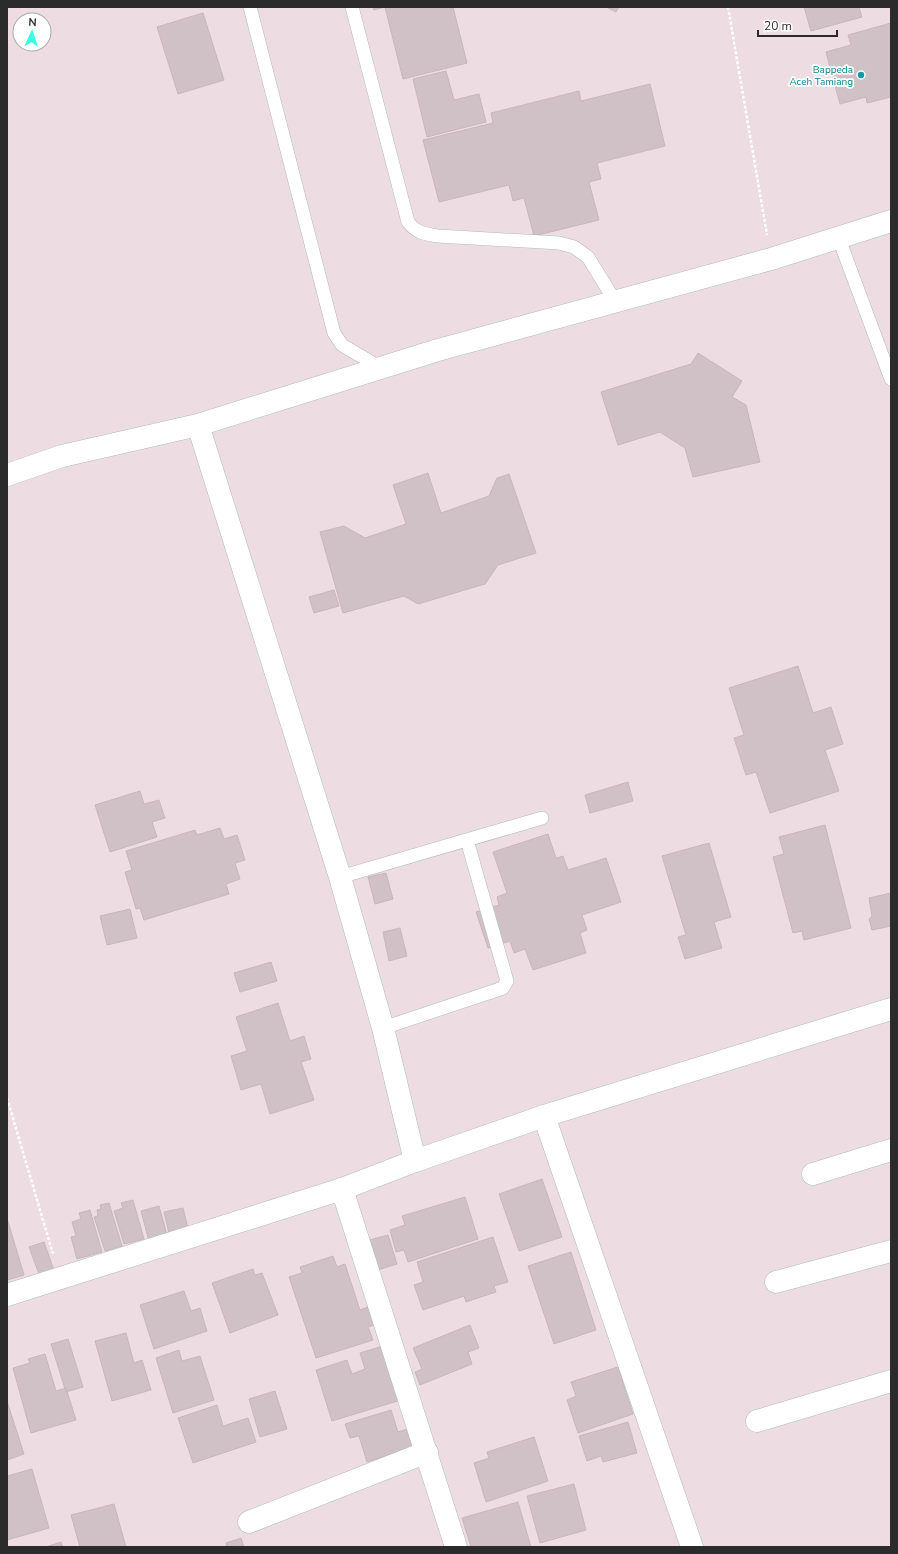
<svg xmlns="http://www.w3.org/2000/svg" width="898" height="1554" font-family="'Nunito Sans',sans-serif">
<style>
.building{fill:#d0c1c6;stroke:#c9b6bc}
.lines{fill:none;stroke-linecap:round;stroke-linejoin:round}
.service-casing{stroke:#adbbba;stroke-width:14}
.minor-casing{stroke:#adbbba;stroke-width:23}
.secondary-casing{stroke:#adbbba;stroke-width:23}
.path{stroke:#fff;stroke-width:2.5;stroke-dasharray:3 2;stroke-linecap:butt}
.service{stroke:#fff;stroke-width:13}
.minor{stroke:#fff;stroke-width:22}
.secondary{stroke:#fff;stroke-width:22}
.culture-dot{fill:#0f9aa8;stroke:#fff;stroke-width:1.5}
.labels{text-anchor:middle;stroke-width:3.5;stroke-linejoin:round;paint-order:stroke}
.culture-label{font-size:10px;fill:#0d838f;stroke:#fff;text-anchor:end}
</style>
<rect width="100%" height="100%" fill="#eddde3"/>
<path class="building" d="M 373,7 L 453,7 L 467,63 L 403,79 L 385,7 L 374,10 Z
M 606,7 L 619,7 L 616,12 Z
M 804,7 L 859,7 L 862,17 L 811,31 Z
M 203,13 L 224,80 L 178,94 L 157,27 Z
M 891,23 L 891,97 L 867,103 L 866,97 L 840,104 L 826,52 L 851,45 L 848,35 Z
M 446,71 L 454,100 L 479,94 L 486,122 L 427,137 L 413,79 Z
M 650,84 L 665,146 L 597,163 L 601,179 L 589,182 L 599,220 L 534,236 L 524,198 L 513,201 L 509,185 L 439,202 L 423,140 L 493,123 L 491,113 L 579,91 L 581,101 Z
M 698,353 L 742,381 L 732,397 L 746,405 L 760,462 L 693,477 L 685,448 L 660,432 L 618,445 L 601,392 L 691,364 Z
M 428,473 L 441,513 L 489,496 L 497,478 L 509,474 L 536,553 L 498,565 L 485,584 L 418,604 L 404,596 L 343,613 L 320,532 L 344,526 L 365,538 L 406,524 L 393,485 Z
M 334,590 L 339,606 L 314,613 L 309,597 Z
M 798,666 L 813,713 L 831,707 L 843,744 L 825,750 L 839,791 L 770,813 L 756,772 L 746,775 L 734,738 L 744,735 L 729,688 Z
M 628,782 L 633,801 L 590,813 L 585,795 Z
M 140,791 L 144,804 L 159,800 L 165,818 L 152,822 L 157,837 L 110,852 L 95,805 Z
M 825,825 L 851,928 L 804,940 L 802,931 L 793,933 L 773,857 L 784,854 L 779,837 Z
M 220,828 L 224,839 L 237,835 L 245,860 L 235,863 L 240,879 L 226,884 L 229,894 L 144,920 L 140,908 L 136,909 L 125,872 L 132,870 L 126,851 L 195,830 L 197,835 Z
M 548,834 L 556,858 L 563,856 L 568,870 L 606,858 L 621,902 L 582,915 L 587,930 L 580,933 L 586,953 L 533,970 L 525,949 L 514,953 L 510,941 L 488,948 L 476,912 L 499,905 L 497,897 L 507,893 L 493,852 Z
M 709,843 L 731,917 L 714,922 L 722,948 L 685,959 L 678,937 L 686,935 L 662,856 Z
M 386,873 L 393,899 L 375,904 L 368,877 Z
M 891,893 L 891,926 L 872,930 L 869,919 L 872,916 L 869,898 Z
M 130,909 L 137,938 L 107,945 L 100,916 Z
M 400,928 L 407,956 L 389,961 L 383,932 Z
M 271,962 L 277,981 L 240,992 L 234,973 Z
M 278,1003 L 290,1041 L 304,1036 L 311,1059 L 301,1062 L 314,1100 L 270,1114 L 261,1084 L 241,1090 L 231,1056 L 247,1051 L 236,1017 Z
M 542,1179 L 562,1237 L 519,1251 L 499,1194 Z
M 465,1197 L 478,1239 L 408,1262 L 404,1250 L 396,1252 L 390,1230 L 405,1225 L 402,1216 Z
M 133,1200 L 144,1239 L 124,1244 L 114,1211 L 123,1208 L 121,1203 Z
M 109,1203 L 122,1246 L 105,1251 L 94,1217 L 98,1216 L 97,1210 L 101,1209 L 100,1205 Z
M 159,1206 L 167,1235 L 149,1241 L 141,1211 Z
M 183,1208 L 188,1228 L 169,1233 L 164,1212 Z
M 90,1210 L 102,1252 L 77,1259 L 71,1237 L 76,1236 L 72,1222 L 81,1219 L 79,1213 Z
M 7,1218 L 24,1275 L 7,1280 Z
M 388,1235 L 397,1264 L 378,1270 L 369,1240 Z
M 493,1237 L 508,1282 L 494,1286 L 496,1292 L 466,1302 L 464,1296 L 423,1310 L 414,1285 L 423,1282 L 417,1262 Z
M 44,1242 L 54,1270 L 39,1274 L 29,1247 Z
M 571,1252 L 596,1330 L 554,1344 L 528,1266 Z
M 333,1256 L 337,1267 L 345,1264 L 360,1310 L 373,1305 L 379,1323 L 368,1327 L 373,1340 L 316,1358 L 289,1277 L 302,1273 L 300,1267 Z
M 253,1269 L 255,1275 L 262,1273 L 278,1315 L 230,1333 L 212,1283 Z
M 184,1291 L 191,1311 L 200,1308 L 207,1331 L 154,1349 L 140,1305 Z
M 470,1325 L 479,1348 L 468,1352 L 472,1364 L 420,1385 L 415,1372 L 422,1369 L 413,1348 Z
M 126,1333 L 134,1363 L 142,1360 L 151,1390 L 112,1401 L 95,1341 Z
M 68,1339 L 83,1387 L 66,1392 L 51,1344 Z
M 386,1345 L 404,1399 L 332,1421 L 316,1370 L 347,1360 L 352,1374 L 365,1369 L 360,1353 Z
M 179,1350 L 182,1361 L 200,1356 L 214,1400 L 173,1413 L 156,1358 Z
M 45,1354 L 56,1391 L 66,1388 L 76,1420 L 31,1433 L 13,1368 L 30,1363 L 28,1359 Z
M 624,1365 L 628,1378 L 622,1380 L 633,1414 L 578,1433 L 567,1400 L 576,1396 L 571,1382 Z
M 275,1391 L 287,1429 L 260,1437 L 249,1399 Z
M 7,1401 L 24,1454 L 7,1460 Z
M 217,1405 L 223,1426 L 248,1418 L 256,1442 L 193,1463 L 178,1418 Z
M 391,1410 L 398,1432 L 407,1429 L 413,1447 L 367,1462 L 359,1436 L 350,1438 L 345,1424 Z
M 628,1422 L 637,1453 L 603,1462 L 601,1456 L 587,1461 L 579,1436 Z
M 534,1437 L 548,1481 L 486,1502 L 474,1463 L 489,1458 L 487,1452 Z
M 32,1469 L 49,1528 L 7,1540 L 7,1476 Z
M 574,1484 L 586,1530 L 540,1543 L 527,1496 Z
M 518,1502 L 531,1547 L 471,1547 L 462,1518 Z
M 114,1504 L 126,1547 L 80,1547 L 71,1515 Z
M 241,1538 L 244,1547 L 227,1547 L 226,1543 Z
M 61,1542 L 63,1547 L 46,1547 Z"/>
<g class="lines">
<g class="service-casing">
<path id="service" d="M 250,7 L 334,333 L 342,345 L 381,368
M 352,7 L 408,222 C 417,233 424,234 438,236 L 559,243 L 574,247 L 588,257 L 615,301
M 839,239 L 891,379
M 340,877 L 542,818
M 383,1028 L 503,988 L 507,981 L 467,840"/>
</g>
<g class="minor-casing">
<path id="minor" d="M 198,425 L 340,877 L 383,1028 L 415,1161
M 7,475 L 62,456 L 198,425 L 438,350 L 771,259 L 891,221
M 544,1116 L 692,1547
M 813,1174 L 891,1150
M 342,1189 L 456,1547
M 776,1282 L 891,1251
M 757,1421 L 891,1381
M 249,1522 L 427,1452"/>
</g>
<g class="secondary-casing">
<path id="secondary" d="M 7,1295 L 342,1189 L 415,1161 L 544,1116 L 891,1009"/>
</g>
<path class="path" d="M 728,7 L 767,235
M 7,1098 L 53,1254"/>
<use href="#service" class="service"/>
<use href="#minor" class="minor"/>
<use href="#secondary" class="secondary"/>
</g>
<circle class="culture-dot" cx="861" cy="75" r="4"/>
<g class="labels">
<g class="culture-label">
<text x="853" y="73">Bappeda<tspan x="853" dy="12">Aceh Tamiang</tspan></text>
</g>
</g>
<rect width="898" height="1554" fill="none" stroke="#2b2b2b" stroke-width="16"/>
<g transform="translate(32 32) rotate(3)"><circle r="19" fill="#ffffff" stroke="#aaaaaa"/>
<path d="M0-3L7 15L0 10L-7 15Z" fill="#38ffe3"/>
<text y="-6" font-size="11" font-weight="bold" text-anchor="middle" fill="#2b2b2b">N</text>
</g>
<path d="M758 30v6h79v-6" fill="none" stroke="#2b2b2b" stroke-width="2"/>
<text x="764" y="30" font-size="12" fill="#2b2b2b" stroke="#ffffff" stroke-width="3" paint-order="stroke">20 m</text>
</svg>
